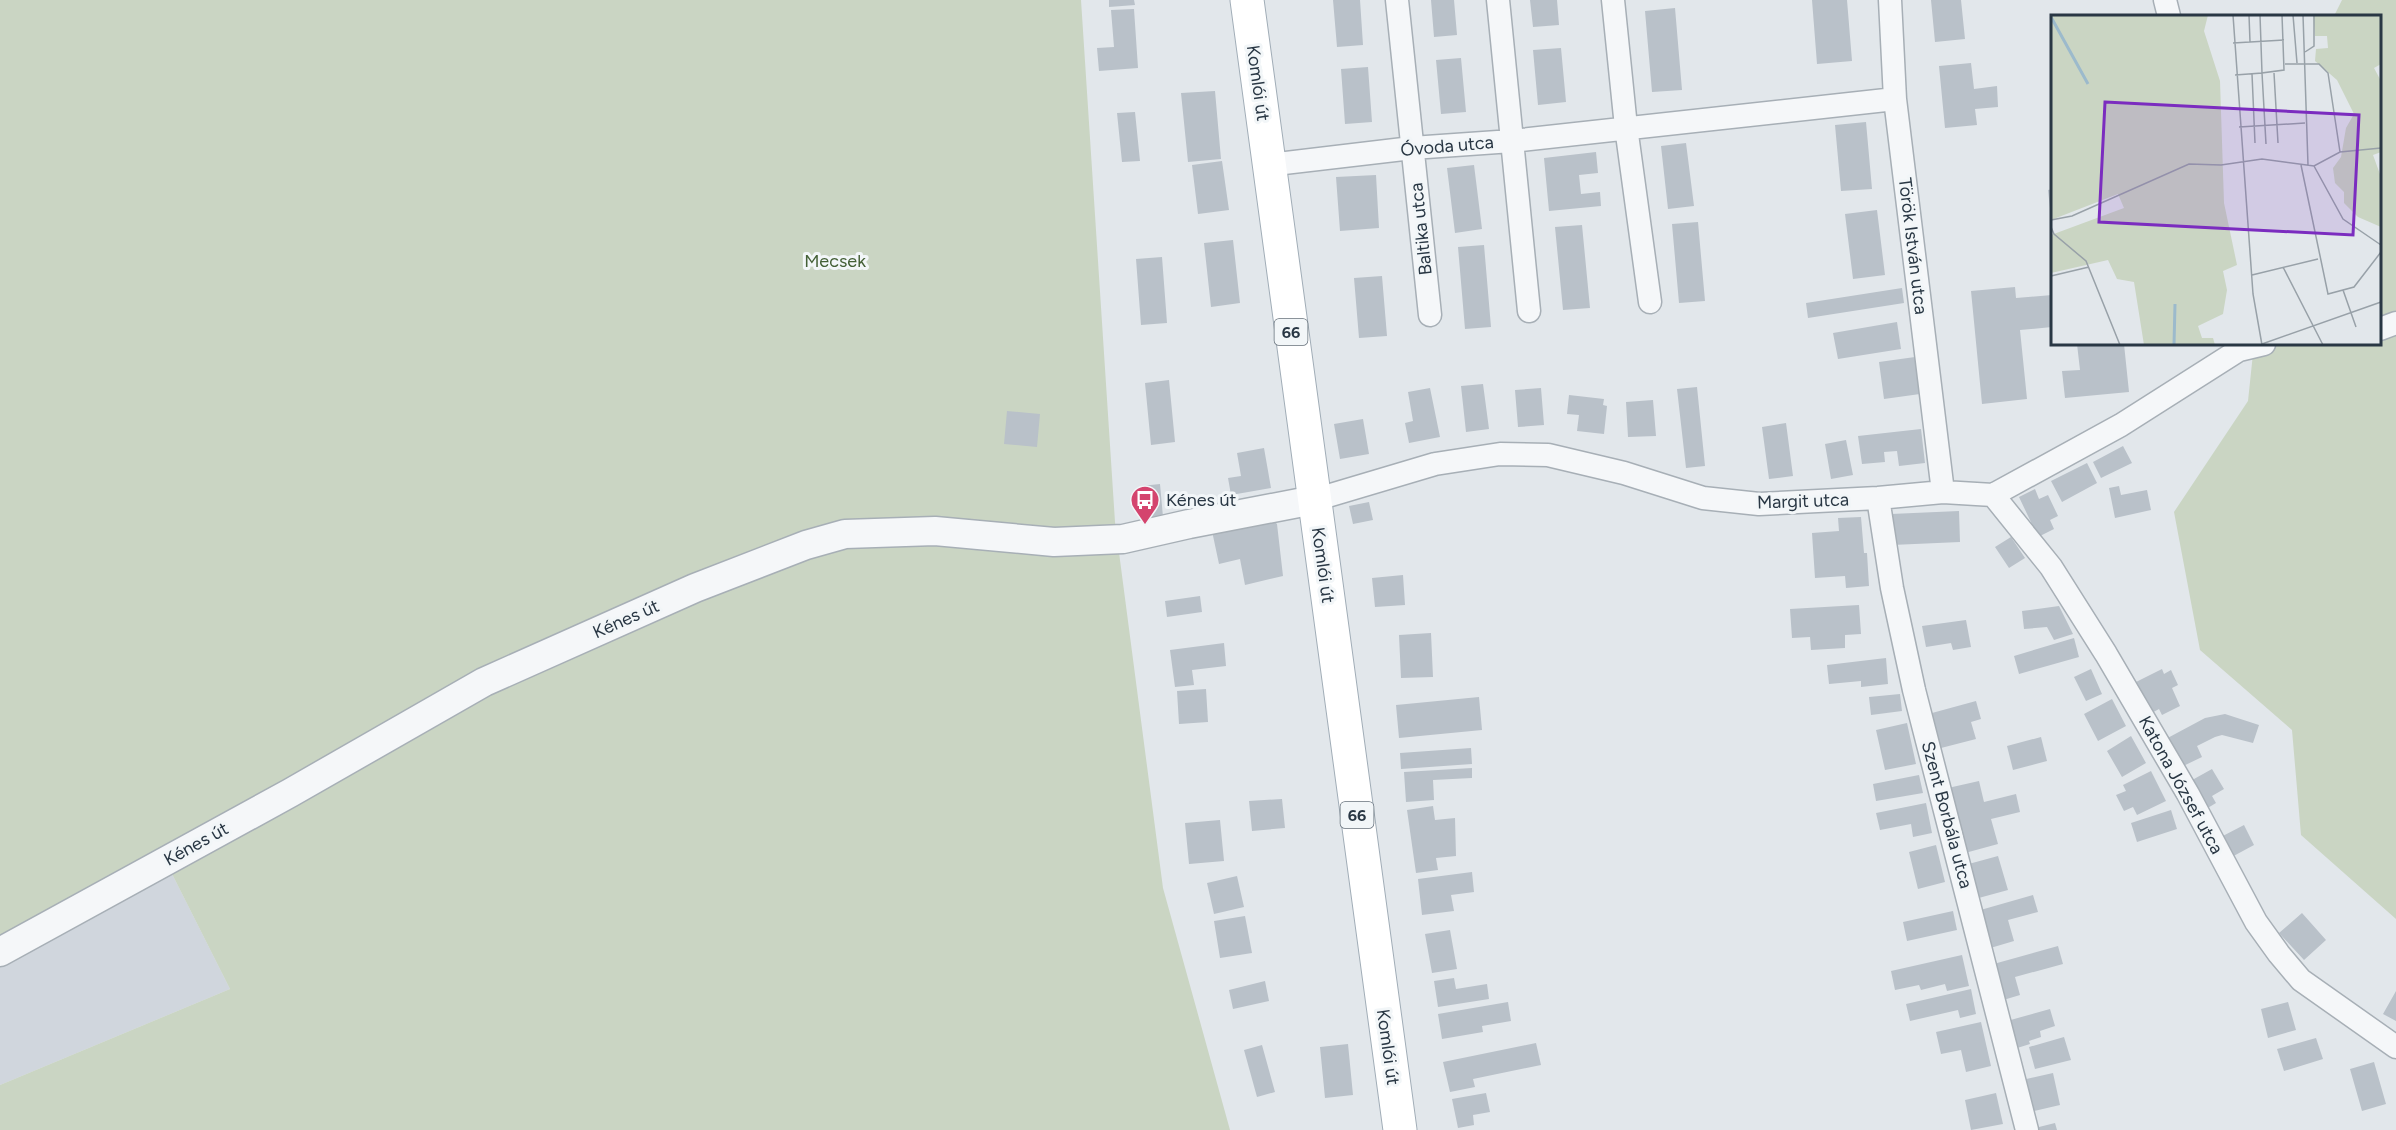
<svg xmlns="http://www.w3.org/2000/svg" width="2396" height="1130" font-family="Figtree,sans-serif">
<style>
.built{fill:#d0d6dd}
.green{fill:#cad5c3}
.building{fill:#b9c1c9}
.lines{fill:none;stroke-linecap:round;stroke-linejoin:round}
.minor-casing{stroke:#a7afb6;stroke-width:25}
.tertiary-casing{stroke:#a7afb6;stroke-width:31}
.primary-casing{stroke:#a1adb7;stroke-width:35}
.minor{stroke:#f5f7f9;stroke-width:22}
.tertiary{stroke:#f5f7f9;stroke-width:28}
.primary{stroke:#fff;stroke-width:33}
.labels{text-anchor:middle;stroke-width:6;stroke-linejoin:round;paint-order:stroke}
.shield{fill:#f2f6f8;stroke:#65707a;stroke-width:1.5}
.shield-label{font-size:16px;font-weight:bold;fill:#293744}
.street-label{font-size:18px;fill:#293744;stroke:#f2f6f8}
.park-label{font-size:18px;fill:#446036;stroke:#f2f6f8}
.poi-label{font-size:18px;fill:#293744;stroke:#f2f6f8;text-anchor:start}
.inset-river{fill:none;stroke:#9cbacc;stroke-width:3}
.inset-road{fill:none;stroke:#98a1a8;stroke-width:1.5}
.view{fill:#7b2cbf;fill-opacity:0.15;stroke:#7b2cbf;stroke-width:3}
.inset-edge{fill:none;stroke:#293744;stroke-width:3}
</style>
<rect width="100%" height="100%" fill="#e2e7eb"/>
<path class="built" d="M 165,860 L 230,989 L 0,1085 L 0,940 Z"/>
<path class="green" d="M 0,0 L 1081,0 L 1115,522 L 1163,888 L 1230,1130 L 0,1130 L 0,1085 L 230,989 L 165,860 L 0,940 Z
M 2342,0 L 2396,0 L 2396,919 L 2301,835 L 2292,730 L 2200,650 L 2174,512 L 2248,401 L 2254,344 L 2380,344 L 2380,16 L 2334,16 Z"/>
<path class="building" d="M 1109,0 L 1134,0 L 1135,5 L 1109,7 Z
M 1333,0 L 1360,0 L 1363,45 L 1337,47 Z
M 1431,0 L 1454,0 L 1457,35 L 1434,37 Z
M 1530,0 L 1557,0 L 1559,25 L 1533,27 Z
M 1812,0 L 1847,0 L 1852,61 L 1817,64 Z
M 1931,0 L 1961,0 L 1965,39 L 1935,42 Z
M 1675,8 L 1682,90 L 1652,92 L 1645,11 Z
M 1134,9 L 1138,68 L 1099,71 L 1097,48 L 1114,47 L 1111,10 Z
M 1561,48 L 1566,102 L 1538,105 L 1533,50 Z
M 1461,58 L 1466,112 L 1441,114 L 1436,60 Z
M 1971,63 L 1974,89 L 1997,86 L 1998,107 L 1975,109 L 1977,125 L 1945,128 L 1939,66 Z
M 1368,67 L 1372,122 L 1345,124 L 1341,69 Z
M 1215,91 L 1221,159 L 1188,162 L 1181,93 Z
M 1135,112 L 1140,161 L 1122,162 L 1117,113 Z
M 1866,122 L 1872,189 L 1841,191 L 1835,125 Z
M 1686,143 L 1694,206 L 1668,209 L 1661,146 Z
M 1596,152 L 1598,173 L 1579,175 L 1581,194 L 1600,192 L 1601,206 L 1549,211 L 1544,158 Z
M 1222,161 L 1229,210 L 1198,214 L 1192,165 Z
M 1474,165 L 1482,229 L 1455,233 L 1447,168 Z
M 1376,175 L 1379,228 L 1340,231 L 1336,177 Z
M 2052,189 L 2052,217 L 2051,217 L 2048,190 Z
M 1877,210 L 1885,275 L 1853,279 L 1845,214 Z
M 1698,222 L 1705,301 L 1679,303 L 1672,224 Z
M 1582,225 L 1590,308 L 1563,310 L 1555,227 Z
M 1233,240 L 1240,303 L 1211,307 L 1204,243 Z
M 1484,245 L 1491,327 L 1465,329 L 1458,247 Z
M 1162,257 L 1167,323 L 1141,325 L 1136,259 Z
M 1382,276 L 1387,336 L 1359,338 L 1354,278 Z
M 2015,287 L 2016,298 L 2052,295 L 2052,327 L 2020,330 L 2027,399 L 1982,404 L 1971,291 Z
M 1902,288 L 1904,303 L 1808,318 L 1806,303 Z
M 1897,322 L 1901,349 L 1838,359 L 1833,333 Z
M 2077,344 L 2124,344 L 2129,392 L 2065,398 L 2062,371 L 2080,370 Z
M 1915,357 L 1920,394 L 1884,399 L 1879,362 Z
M 1169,380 L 1175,442 L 1151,445 L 1145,383 Z
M 1483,384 L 1489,429 L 1466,432 L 1461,386 Z
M 1697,387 L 1705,466 L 1686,468 L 1677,389 Z
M 1430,388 L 1440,437 L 1409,443 L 1405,423 L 1413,421 L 1408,392 Z
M 1541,388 L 1544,425 L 1518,427 L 1515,390 Z
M 1569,395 L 1604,399 L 1603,405 L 1607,406 L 1604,434 L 1577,431 L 1579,415 L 1567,414 Z
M 1653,400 L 1656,436 L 1628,437 L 1626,402 Z
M 1007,411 L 1040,414 L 1037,447 L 1004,444 Z
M 1363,419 L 1369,454 L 1340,459 L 1334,424 Z
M 1786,423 L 1793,476 L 1769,479 L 1762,427 Z
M 1921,429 L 1925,463 L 1899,466 L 1897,451 L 1884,452 L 1885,462 L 1862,464 L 1858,436 Z
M 1846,440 L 1853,475 L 1831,479 L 1825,444 Z
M 2123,446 L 2132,463 L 2101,478 L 2093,462 Z
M 1264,448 L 1271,488 L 1231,495 L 1228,478 L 1241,476 L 1237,453 Z
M 2087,463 L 2097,483 L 2062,502 L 2051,481 Z
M 1160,484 L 1163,517 L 1144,519 L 1141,486 Z
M 2119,486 L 2121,495 L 2147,490 L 2151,510 L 2115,518 L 2109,488 Z
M 2035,489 L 2039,499 L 2048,495 L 2058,516 L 2050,520 L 2054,529 L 2038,537 L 2019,497 Z
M 1369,502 L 1373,520 L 1353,524 L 1349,506 Z
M 1959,511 L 1960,542 L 1892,545 L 1891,514 Z
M 1270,517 L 1277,524 L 1283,576 L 1245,585 L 1240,559 L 1219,564 L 1212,531 Z
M 1861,517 L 1864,553 L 1867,553 L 1869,586 L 1846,588 L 1845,576 L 1815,578 L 1812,533 L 1839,531 L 1838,518 Z
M 2011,537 L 2025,558 L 2009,568 L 1995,547 Z
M 1403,575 L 1405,605 L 1375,607 L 1372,578 Z
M 1200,596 L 1202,612 L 1167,617 L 1165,601 Z
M 1859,605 L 1861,634 L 1845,635 L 1845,648 L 1811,650 L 1810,637 L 1792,638 L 1790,609 Z
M 2059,606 L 2073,634 L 2054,640 L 2047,627 L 2024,629 L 2022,611 Z
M 1966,620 L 1971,647 L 1953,650 L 1951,643 L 1926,647 L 1922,626 Z
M 1431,633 L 1433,677 L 1401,678 L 1399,635 Z
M 2074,638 L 2079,657 L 2019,674 L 2014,656 Z
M 1224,643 L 1226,666 L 1192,670 L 1194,685 L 1175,687 L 1170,650 Z
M 1886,658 L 1888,684 L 1861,687 L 1861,681 L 1829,684 L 1827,665 Z
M 2091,669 L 2102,694 L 2086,701 L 2074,677 Z
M 2162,669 L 2164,674 L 2171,670 L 2178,685 L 2172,688 L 2180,706 L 2162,715 L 2159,709 L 2148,715 L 2132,684 Z
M 1206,689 L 1208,722 L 1179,724 L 1177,691 Z
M 1900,694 L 1902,711 L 1871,715 L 1869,697 Z
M 1479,697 L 1482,730 L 1399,738 L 1396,705 Z
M 2112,699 L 2126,726 L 2098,741 L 2084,714 Z
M 1976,701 L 1981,719 L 1971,722 L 1976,739 L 1941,748 L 1932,713 Z
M 2225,714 L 2259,725 L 2253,743 L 2222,735 L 2215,737 L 2197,746 L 2202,757 L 2177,769 L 2162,741 L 2205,718 Z
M 1907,723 L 1916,764 L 1885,770 L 1876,730 Z
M 2131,736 L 2146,763 L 2122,777 L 2107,751 Z
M 2041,737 L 2047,761 L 2013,770 L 2007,746 Z
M 1471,748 L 1472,764 L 1401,769 L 1400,753 Z
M 1472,768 L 1472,778 L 1433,780 L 1434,800 L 1406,802 L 1404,772 Z
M 2212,769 L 2224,789 L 2212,796 L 2216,803 L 2201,812 L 2185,784 Z
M 2151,771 L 2166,801 L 2137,815 L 2133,807 L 2124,811 L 2116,795 L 2126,791 L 2123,785 Z
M 1919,775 L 1923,793 L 1876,801 L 1873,784 Z
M 1979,781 L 1984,802 L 2016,794 L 2020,812 L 1991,819 L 1998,844 L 1965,853 L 1948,788 Z
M 1282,799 L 1285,828 L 1252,831 L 1249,801 Z
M 1926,803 L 1932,833 L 1913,837 L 1911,824 L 1880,830 L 1876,813 Z
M 1433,806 L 1435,820 L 1455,818 L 1456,856 L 1436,858 L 1438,870 L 1416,873 L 1407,810 Z
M 2171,810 L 2177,829 L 2137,842 L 2131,823 Z
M 1220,820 L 1224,861 L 1189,864 L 1185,823 Z
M 2244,825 L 2254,845 L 2228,859 L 2217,839 Z
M 1936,845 L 1945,882 L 1918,889 L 1909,852 Z
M 1998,856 L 2008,890 L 1975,899 L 1965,865 Z
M 1472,872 L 1474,892 L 1451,895 L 1454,911 L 1422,915 L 1418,879 Z
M 1237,876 L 1244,907 L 1214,914 L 1207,883 Z
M 2033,895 L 2038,912 L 2008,920 L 2014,941 L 1987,949 L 1977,911 Z
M 1953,911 L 1957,930 L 1907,941 L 1903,922 Z
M 2302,913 L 2326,940 L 2304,960 L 2279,933 Z
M 1245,916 L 1252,953 L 1220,958 L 1214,921 Z
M 1450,930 L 1457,969 L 1432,973 L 1425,934 Z
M 2058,946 L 2063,964 L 2015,977 L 2020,995 L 2000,1001 L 1990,965 Z
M 1962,955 L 1969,986 L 1947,991 L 1945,984 L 1921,990 L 1919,985 L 1895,990 L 1891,971 Z
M 1454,978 L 1456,989 L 1487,984 L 1489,999 L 1438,1007 L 1434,981 Z
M 1265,981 L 1269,1001 L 1233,1009 L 1229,990 Z
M 1971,989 L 1976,1014 L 1960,1018 L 1958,1010 L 1910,1021 L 1906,1004 Z
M 2396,991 L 2396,1021 L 2383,1014 Z
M 1508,1002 L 1511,1021 L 1482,1026 L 1483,1032 L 1442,1039 L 1438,1014 Z
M 2288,1002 L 2296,1030 L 2268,1038 L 2261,1009 Z
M 2050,1009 L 2055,1026 L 2040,1031 L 2041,1037 L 2029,1041 L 2030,1044 L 2014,1049 L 2007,1021 Z
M 1981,1022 L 1991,1066 L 1966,1072 L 1961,1050 L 1941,1054 L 1936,1032 Z
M 2064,1037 L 2071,1060 L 2035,1069 L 2029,1047 Z
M 2316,1038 L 2323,1059 L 2284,1071 L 2277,1049 Z
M 1536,1043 L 1541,1065 L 1473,1079 L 1475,1087 L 1450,1092 L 1443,1062 Z
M 1348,1044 L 1353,1095 L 1325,1098 L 1320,1047 Z
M 1262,1045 L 1275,1092 L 1257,1097 L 1244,1050 Z
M 2374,1062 L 2386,1104 L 2362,1111 L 2350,1069 Z
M 2053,1073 L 2060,1105 L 2030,1112 L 2022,1080 Z
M 1486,1093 L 1490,1112 L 1473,1115 L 1474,1125 L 1458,1128 L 1452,1099 Z
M 1996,1093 L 2003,1124 L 1971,1130 L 1965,1100 Z
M 2055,1123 L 2057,1130 L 2031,1130 L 2031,1129 Z"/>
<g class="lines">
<g class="minor-casing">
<path id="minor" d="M 1397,0 L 1430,315
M 1498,0 L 1529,311
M 1613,0 L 1626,127 L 1650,302
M 1890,0 L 1895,99 L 1943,492
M 2165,0 L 2169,16
M 1268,165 L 1412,148 L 1512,141 L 1895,99
M 2380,329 L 2396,323
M 1993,495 L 2051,567 L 2106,654 L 2188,794 L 2256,922 L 2279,954 L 2301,980 L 2396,1047
M 1878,498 L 1892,588 L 1914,690 L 2027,1130
M 1314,500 L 1435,464 L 1500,454 L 1548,455 L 1624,473 L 1703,498 L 1759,504 L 1878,498 L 1943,492 L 1993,495 L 2121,425 L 2239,350 L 2264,344"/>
</g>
<g class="tertiary-casing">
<path id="tertiary" d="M 0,952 L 290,793 L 484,682 L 695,588 L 806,545 L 845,534 L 935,531 L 1054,542 L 1123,539 L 1189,524 L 1314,500"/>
</g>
<g class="primary-casing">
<path id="primary" d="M 1247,0 L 1400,1130"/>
</g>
<use href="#minor" class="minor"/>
<use href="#tertiary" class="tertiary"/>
<use href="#primary" class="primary"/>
</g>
<defs>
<g id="bus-pin" transform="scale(1.5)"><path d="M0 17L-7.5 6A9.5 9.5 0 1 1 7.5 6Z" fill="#d4446e" stroke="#f2f6f8"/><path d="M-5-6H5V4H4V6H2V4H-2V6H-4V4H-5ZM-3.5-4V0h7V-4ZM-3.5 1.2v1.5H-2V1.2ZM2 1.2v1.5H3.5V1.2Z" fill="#fff"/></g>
</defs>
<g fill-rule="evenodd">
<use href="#bus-pin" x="1145" y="500"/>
</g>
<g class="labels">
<g class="shield">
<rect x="1274.5" y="319" width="33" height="26" rx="4.5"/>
<rect x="1340.5" y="802" width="33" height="26" rx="4.5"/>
</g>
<g class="shield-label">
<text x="1291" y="338">66</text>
<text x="1357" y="821">66</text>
</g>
<g class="street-label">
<text transform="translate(1258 83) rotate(82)" y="6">Komlói út</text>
<text transform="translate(1447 146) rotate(-5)" y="6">Óvoda utca</text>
<text transform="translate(1421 229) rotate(-96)" y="6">Baltika utca</text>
<text transform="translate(1913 246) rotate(83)" y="6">Török István utca</text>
<text transform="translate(1803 501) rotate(-2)" y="6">Margit utca</text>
<text transform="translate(1323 565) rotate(82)" y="6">Komlói út</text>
<text transform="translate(626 619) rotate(-24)" y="6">Kénes út</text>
<text transform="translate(2181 785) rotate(61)" y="6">Katona József utca</text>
<text transform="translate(1947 815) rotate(75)" y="6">Szent Borbála utca</text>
<text transform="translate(196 844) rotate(-29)" y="6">Kénes út</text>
<text transform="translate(1388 1047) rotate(82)" y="6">Komlói út</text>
</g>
<g class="park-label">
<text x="835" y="267">Mecsek</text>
</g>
<g class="poi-label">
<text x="1166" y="506">Kénes út</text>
</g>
</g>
<g transform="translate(2051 15)">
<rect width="330" height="330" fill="#e2e7eb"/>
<path d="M 0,0 L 157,0 L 153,16 L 169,66 L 173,188 L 186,250 L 172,256 L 176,275 L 172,299 L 147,311 L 151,323 L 162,323 L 164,330 L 93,330 L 83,267 L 66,264 L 57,245 L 0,258 L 0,220 L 73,193 L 67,179 L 0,205 ZM 262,0 L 330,0 L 330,49 L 323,53 L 330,66 L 330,137 L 322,140 L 330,162 L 330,212 L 307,202 L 293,188 L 293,177 L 284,168 L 282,153 L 290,142 L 295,113 L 303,99 L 286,65 L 264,46 L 265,34 L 277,33 L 276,21 L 264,21 Z" fill="#cad5c3"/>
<path class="inset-river" d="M 0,2 L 37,69M 123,330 L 124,289"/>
<path class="inset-road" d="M 182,0 L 202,279 L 211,330M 198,0 L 199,27M 242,0 L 246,48M 252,0 L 257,150M 182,28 L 233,25M 254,37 L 263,31 L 263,0M 234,49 L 268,49 L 277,58 L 289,137M 223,58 L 227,128M 201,59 L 204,128M 184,60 L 211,58 L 209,0M 188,112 L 254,108M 215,129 L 211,58 L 233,55 L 231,0M 250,150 L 277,279 L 303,272 L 330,237M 263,151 L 292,204 L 330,230M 0,205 L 21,201 L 138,149 L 170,150 L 211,144 L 263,151 L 289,137 L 330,133M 0,212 L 3,219 L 35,246 L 69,330M 232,252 L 272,330M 201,260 L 267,244M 0,261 L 38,252M 292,275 L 305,312M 211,329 L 330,287"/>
<path class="view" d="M 54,87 L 308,100 L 302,220 L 48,207 Z"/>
<rect width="330" height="330" class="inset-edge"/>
</g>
</svg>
